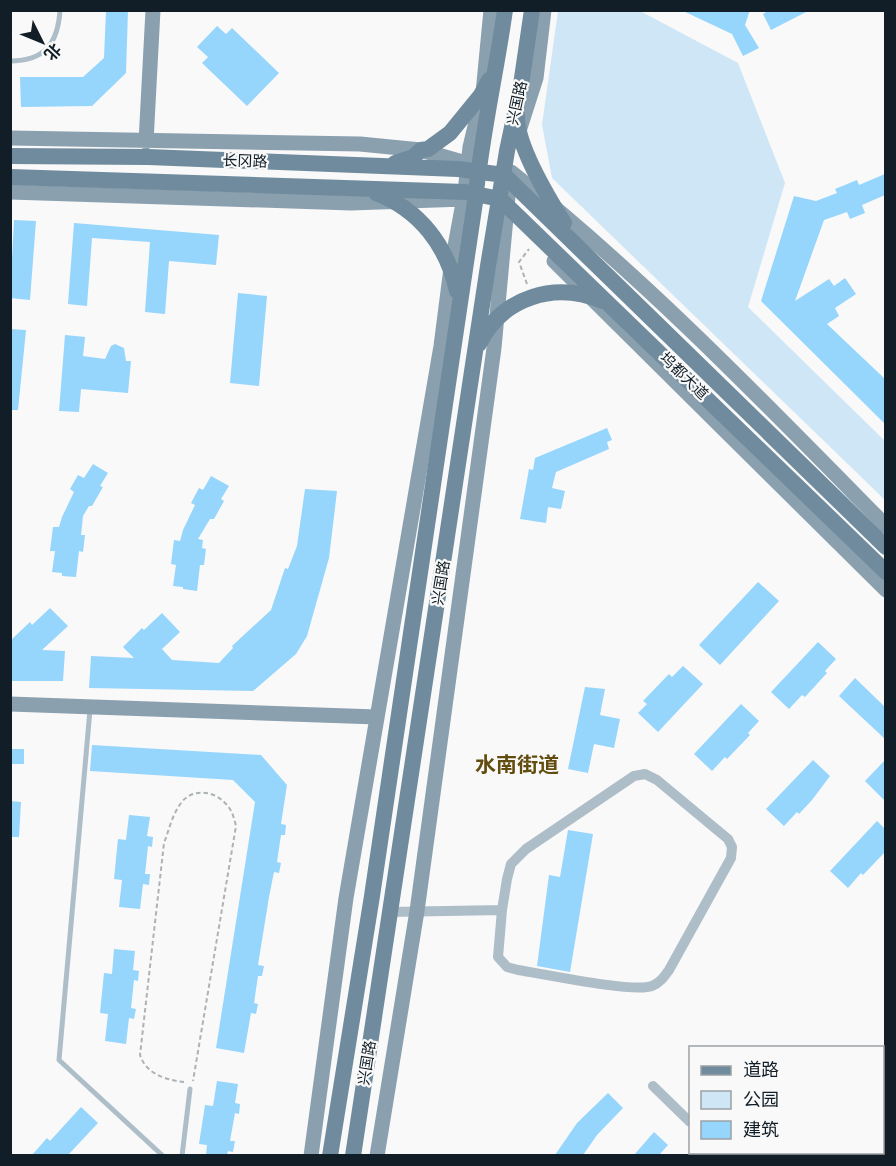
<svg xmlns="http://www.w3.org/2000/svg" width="896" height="1166" font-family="'DM Sans','Noto Sans SC',sans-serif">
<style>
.green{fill:#cee6f5}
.building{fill:#96d5fc}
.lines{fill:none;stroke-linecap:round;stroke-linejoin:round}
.path{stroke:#adb2b5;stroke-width:2;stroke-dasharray:4.5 3;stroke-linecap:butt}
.lane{stroke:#aebec8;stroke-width:5}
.street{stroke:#aebec8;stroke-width:10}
.secondary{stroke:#8aa0af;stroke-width:15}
.primary{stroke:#6f8b9d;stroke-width:16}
.labels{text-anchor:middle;stroke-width:4.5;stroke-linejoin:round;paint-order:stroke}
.street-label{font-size:15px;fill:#111e27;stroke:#f9f9f9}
.district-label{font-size:21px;font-weight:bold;fill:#624c0f;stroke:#f9f9f9}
</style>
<rect width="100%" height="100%" fill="#f9f9f9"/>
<path class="green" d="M 558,11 L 640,11 L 738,63 L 785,183 L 748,307 L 885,441 L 885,500 L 552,178 L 542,125 Z"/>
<path class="building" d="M 106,10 L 128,10 L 126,73 L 92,106 L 21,107 L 20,77 L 83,77 L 104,58 Z
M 681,10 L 750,10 L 745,25 L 759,48 L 743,56 L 732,34 Z
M 769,10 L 810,10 L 771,30 L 763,14 Z
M 217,26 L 226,34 L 232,28 L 279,73 L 247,106 L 202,63 L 208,57 L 197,47 Z
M 885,174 L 885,195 L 862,205 L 865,213 L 850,219 L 847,212 L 824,220 L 795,301 L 829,279 L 834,286 L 845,278 L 856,294 L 835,308 L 839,316 L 827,324 L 885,379 L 885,424 L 761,301 L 794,196 L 816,201 L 837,193 L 835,189 L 857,180 L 859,185 Z
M 14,220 L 36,221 L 30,300 L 10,298 Z
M 74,223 L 219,235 L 216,265 L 169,261 L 165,314 L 145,312 L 150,242 L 92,238 L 87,306 L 68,304 Z
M 238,293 L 267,296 L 259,386 L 230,383 Z
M 10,329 L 26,330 L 18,410 L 10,410 Z
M 65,335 L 85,337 L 83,356 L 105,359 L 111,346 L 115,344 L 124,348 L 126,361 L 131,361 L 128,393 L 81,389 L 79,412 L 59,411 Z
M 607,428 L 612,440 L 607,442 L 609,449 L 556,472 L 552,488 L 565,491 L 561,509 L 548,507 L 546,523 L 520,519 L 529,469 L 533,470 L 535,458 Z
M 93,464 L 108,473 L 100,486 L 103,487 L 92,506 L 89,506 L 83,516 L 81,535 L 85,535 L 83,552 L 79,551 L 76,577 L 62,576 L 62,573 L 52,572 L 55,551 L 50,551 L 53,527 L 59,527 L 62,517 L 74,492 L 70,489 L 78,475 L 84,478 Z
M 211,476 L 229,486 L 221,499 L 224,501 L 214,519 L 210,519 L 198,539 L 203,540 L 202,548 L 206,549 L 204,565 L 200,565 L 197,591 L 183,589 L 183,587 L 173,586 L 176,565 L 171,564 L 174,540 L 180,541 L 183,530 L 195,505 L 191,503 L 199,488 L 203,490 Z
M 305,489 L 337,491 L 329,558 L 307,636 L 296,654 L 253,691 L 89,688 L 91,656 L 134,658 L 123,647 L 142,628 L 144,630 L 162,613 L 180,632 L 162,649 L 172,660 L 219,663 L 233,648 L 232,646 L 271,610 L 285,568 L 288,569 L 297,546 Z
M 758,582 L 779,601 L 720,665 L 699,645 Z
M 50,608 L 68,626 L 42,650 L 65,651 L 63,681 L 10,681 L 10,641 L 30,622 L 32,625 Z
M 818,642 L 836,659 L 825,671 L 827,673 L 805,697 L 802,695 L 789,709 L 771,692 Z
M 683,666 L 703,684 L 658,732 L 638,713 L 647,704 L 643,701 L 669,674 L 672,677 Z
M 855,678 L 885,707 L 885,739 L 839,696 Z
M 585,687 L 605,689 L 600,715 L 620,719 L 614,748 L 594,744 L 588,773 L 568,769 Z
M 741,704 L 759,721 L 748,733 L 750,735 L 727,759 L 725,757 L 712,771 L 694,754 Z
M 92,745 L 261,755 L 287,785 L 281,824 L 286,825 L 285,835 L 281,835 L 277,862 L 281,863 L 279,873 L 274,872 L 269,897 L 258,965 L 264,966 L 262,976 L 258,976 L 254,1003 L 258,1004 L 256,1014 L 251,1013 L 244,1053 L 216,1048 L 255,802 L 233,780 L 90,771 Z
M 10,749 L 24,749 L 24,764 L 10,764 Z
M 813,760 L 830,776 L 812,800 L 799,814 L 797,812 L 784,826 L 766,809 Z
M 885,760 L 885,801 L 865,781 Z
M 10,801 L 21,802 L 19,837 L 10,837 Z
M 129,815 L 150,817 L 147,836 L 153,837 L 152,847 L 148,846 L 145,874 L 150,874 L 149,885 L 143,884 L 140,909 L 119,907 L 122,880 L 114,879 L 118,839 L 126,840 Z
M 877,821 L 885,829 L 885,852 L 863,875 L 861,873 L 848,888 L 830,871 Z
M 568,830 L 593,834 L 570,972 L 537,966 L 549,875 L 560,877 Z
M 114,949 L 135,951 L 133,970 L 139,971 L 138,981 L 134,980 L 131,1008 L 136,1009 L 134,1019 L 129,1018 L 126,1044 L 105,1041 L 108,1014 L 100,1013 L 104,973 L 112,974 Z
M 217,1081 L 238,1084 L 235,1103 L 240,1104 L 239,1114 L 235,1113 L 230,1141 L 235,1141 L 233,1152 L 228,1151 L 227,1155 L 206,1155 L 207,1145 L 199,1144 L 205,1105 L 213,1106 Z
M 608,1093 L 623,1108 L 597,1135 L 583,1155 L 555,1155 L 577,1123 Z
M 81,1107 L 98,1123 L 68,1155 L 32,1155 L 47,1138 L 50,1141 Z
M 654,1132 L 668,1145 L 659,1155 L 634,1155 Z"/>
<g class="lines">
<path class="path" d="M 527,284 L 519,262 L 529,249
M 184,1082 C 166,1080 146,1074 140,1055 L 164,843 C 169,830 172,815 181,803 C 192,788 214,790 226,804 C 232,810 234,818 236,826 L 193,1081"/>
<path class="lane" d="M 10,61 C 45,61 58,43 60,10
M 90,710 L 59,1060 L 163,1156
M 182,1156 L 190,1089"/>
<path class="street" d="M 390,912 L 502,910 L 498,957 L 507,967 L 518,970 C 544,974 633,993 652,986 C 660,983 664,977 669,970 L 731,858 L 732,847 L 728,839 L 657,780 L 645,774 L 634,776 L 526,849 L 511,864 L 507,879 L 502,910
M 653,1086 L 690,1122
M 722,1152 L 726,1156"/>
<path class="secondary" d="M 519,131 L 536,78 L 544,10
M 10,138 L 360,144 L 421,150 L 459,161 L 476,163
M 146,142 L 153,10
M 511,172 C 646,279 765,403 886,526
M 10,192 L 351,203 L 464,199 L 472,201
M 554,261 L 886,590
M 10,704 L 377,717
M 311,1156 L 346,898 L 441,346 L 451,268 L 465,192 L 470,147 L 483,93 L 491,10
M 377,1156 L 417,911 L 494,348 L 508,196"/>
<path class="primary" d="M 517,115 C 516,144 549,199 564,223
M 10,156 L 148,157 L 458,169 L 504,175 L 886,547
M 395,163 L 413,157 L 421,150 L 428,149 L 450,133 L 481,95 L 489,80
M 10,177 L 465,192 L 500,199 L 886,572
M 376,193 C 420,210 447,246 457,291
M 479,344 C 502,297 555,281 602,301
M 330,1156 L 372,896 L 475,202 C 481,137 496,74 505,10
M 353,1156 L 488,266 L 507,151 L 521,85 L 532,10"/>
</g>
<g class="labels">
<g class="street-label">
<text transform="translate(517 103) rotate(-78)" y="5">兴国路</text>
<text transform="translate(245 161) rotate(2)" y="5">长冈路</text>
<text transform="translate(684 376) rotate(44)" y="5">坞都大道</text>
<text transform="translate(441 583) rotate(-81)" y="5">兴国路</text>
<text transform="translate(367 1063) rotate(-81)" y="5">兴国路</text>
</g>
<g class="district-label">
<text x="517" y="772">水南街道</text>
</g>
</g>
<rect width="896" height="1166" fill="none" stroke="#111e27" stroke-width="24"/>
<rect x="689" y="1046" width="195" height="108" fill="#f9f9f9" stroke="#9ca1a5" stroke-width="1.5"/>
<rect x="701" y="1066" width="30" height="9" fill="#6f8b9d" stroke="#9ca1a5" stroke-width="1.5"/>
<text x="743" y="1076" font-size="18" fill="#111e27">道路</text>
<rect x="701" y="1091" width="30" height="18" fill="#cee6f5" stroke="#9ca1a5" stroke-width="1.5"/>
<text x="743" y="1106" font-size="18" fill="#111e27">公园</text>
<rect x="701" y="1121" width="30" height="18" fill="#96d5fc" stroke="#9ca1a5" stroke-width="1.5"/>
<text x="743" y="1136" font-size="18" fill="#111e27">建筑</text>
<g transform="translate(42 42) rotate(133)" stroke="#f9f9f9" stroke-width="4.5" paint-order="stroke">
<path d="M0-4.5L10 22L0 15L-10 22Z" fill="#111e27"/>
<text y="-9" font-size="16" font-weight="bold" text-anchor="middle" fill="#111e27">北</text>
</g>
</svg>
